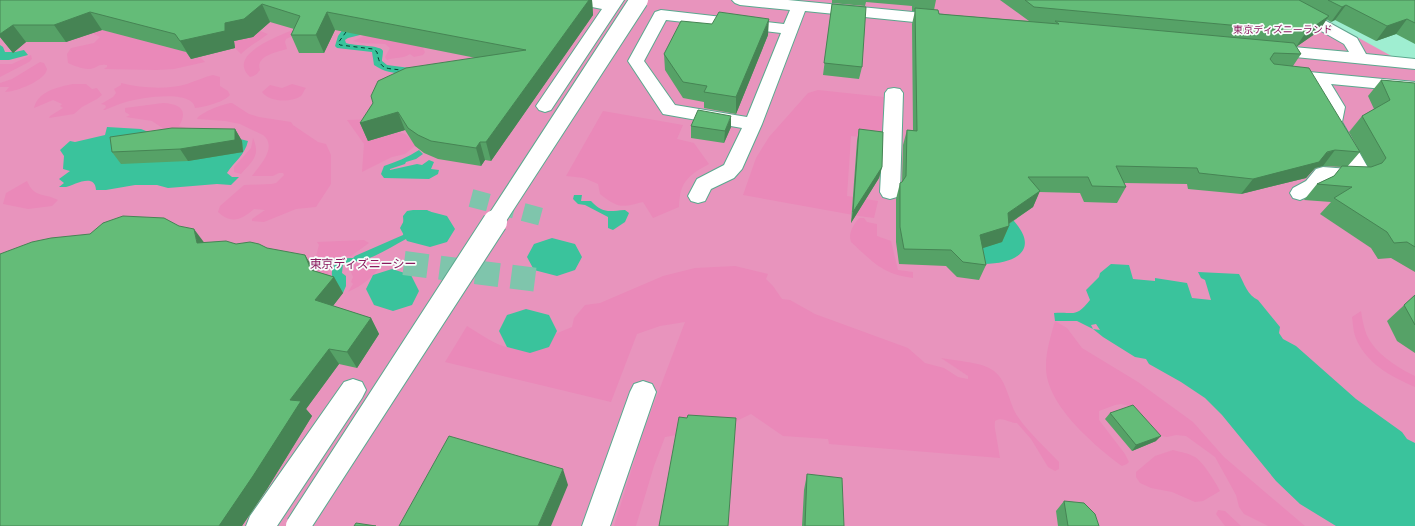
<svg xmlns="http://www.w3.org/2000/svg" width="1415" height="526" font-family="Jost,'Noto Sans JP',sans-serif">
<style>
.green{fill:#e894bd}
.forest{fill:#ea89b9}
.water{fill:#3ac39c}
.lines{fill:none;stroke-linecap:round;stroke-linejoin:round}
.river{fill:#3ac39c;fill-rule:evenodd}
.ferry{stroke:#013e2f;stroke-width:1;stroke-dasharray:4 3.5;stroke-linecap:butt}
.minor-tunnel-far1{stroke:#7fc5ac;stroke-width:18;stroke-dasharray:18 9;stroke-linecap:butt}
.minor-tunnel{stroke:#7fc5ac;stroke-width:24;stroke-dasharray:24 12;stroke-linecap:butt}
.minor-casing{stroke:#5aa88e;stroke-width:2}
.minor{fill:#fff;fill-rule:evenodd}
.minor-bridge-far1-casing{stroke:#5aa88e;stroke-width:20;stroke-linecap:butt}
.minor-bridge-casing{stroke:#5aa88e;stroke-width:26;stroke-linecap:butt}
.minor-bridge-far1{stroke:#fff;stroke-width:18}
.minor-bridge{stroke:#fff;stroke-width:24}
.wall{fill:#56a267}
.shaded-wall{fill:#468454}
.building{fill:#64bc78;stroke:#468454}
.labels{text-anchor:middle;stroke-width:3.5;stroke-linejoin:round;paint-order:stroke}
.far-park-label{font-size:10px;fill:#8a195d;stroke:#f6fdfa}
.park-label{font-size:12px;fill:#8a195d;stroke:#f6fdfa}
</style>
<rect width="100%" height="100%" fill="#9feed1"/>
<path class="green" d="M 0,0 L 1290,0 L 1415,69 L 1415,526 L 0,526 Z"/>
<path class="forest" d="M 297,28 L 303,31 L 286,39 L 285,42 L 287,49 C 277,52 255,56 260,70 C 257,74 255,76 250,77 C 225,54 282,35 297,28 Z
M 102,30 L 186,52 L 191,59 L 200,57 L 205,62 L 174,69 L 156,70 L 104,69 L 107,67 L 107,65 C 101,64 99,65 94,68 C 86,71 75,66 68,63 L 67,54 L 71,48 L 94,43 L 100,37 L 92,33 Z
M 260,31 L 268,34 C 259,41 249,46 241,54 L 235,48 L 234,41 L 248,38 Z
M 435,33 L 423,48 L 425,52 L 423,55 L 414,57 L 410,54 C 403,59 395,57 387,60 L 385,57 L 390,48 L 385,44 L 362,43 L 353,41 L 364,36 Z
M 31,55 L 32,59 L 29,62 L 0,77 L 0,64 L 12,64 Z
M 40,62 L 44,63 L 47,69 C 46,80 16,92 5,92 L 9,87 L 0,87 L 0,83 L 12,79 Z
M 213,75 L 220,77 L 220,86 L 228,91 L 230,95 C 224,102 205,107 195,108 C 192,89 139,98 126,102 C 118,104 112,107 105,110 L 103,110 L 106,107 L 105,105 L 101,104 L 113,97 L 116,93 L 114,89 L 121,85 L 121,83 C 141,88 167,90 187,84 C 196,81 204,77 213,75 Z
M 73,84 L 86,84 L 92,89 L 97,88 L 102,95 L 97,99 L 82,107 L 74,114 L 49,118 L 50,116 L 63,108 L 60,106 L 62,104 L 53,100 L 34,108 C 38,91 58,87 73,84 Z
M 292,84 L 306,88 C 304,90 303,94 301,96 C 291,103 269,102 262,92 L 270,85 L 282,88 Z
M 818,90 L 884,97 L 882,139 L 851,136 L 847,196 L 878,201 L 874,218 L 859,216 L 743,195 L 756,158 L 769,137 L 808,93 Z
M 163,103 C 179,104 189,109 179,126 L 186,128 L 184,133 L 170,133 L 152,121 L 126,117 L 130,115 L 125,112 L 125,108 Z
M 232,103 L 249,114 L 259,117 L 291,122 L 293,125 L 318,142 L 326,144 L 331,155 L 331,184 L 316,207 L 296,209 L 264,222 L 252,221 L 252,219 L 265,210 L 254,209 C 242,219 232,225 218,212 L 220,206 L 244,185 L 271,184 L 276,183 L 284,175 L 283,173 L 279,173 L 273,176 L 252,176 C 260,165 278,147 263,135 L 240,124 L 225,121 L 197,119 C 199,113 225,103 232,103 Z
M 603,111 L 683,125 L 677,139 L 694,143 L 709,164 C 687,176 680,182 679,207 L 653,218 L 643,202 C 621,208 618,208 600,194 L 598,184 L 584,178 L 566,176 Z
M 380,119 L 383,137 C 400,131 405,129 415,146 L 405,154 L 392,157 L 362,172 L 364,144 L 347,120 Z
M 253,138 C 261,156 252,161 241,174 L 234,172 L 234,167 L 251,148 Z
M 27,181 C 35,199 43,192 58,200 L 52,206 L 28,209 L 3,204 L 6,193 Z
M 859,218 L 864,218 L 867,222 L 877,224 L 877,236 L 891,241 L 898,270 L 913,272 L 913,278 C 882,274 873,262 851,242 C 848,234 853,225 859,218 Z
M 364,240 L 369,243 L 351,256 L 343,256 L 333,263 L 328,271 L 329,276 L 306,269 L 316,256 L 319,245 L 317,242 Z
M 376,258 L 382,264 C 372,278 363,285 348,292 L 353,284 L 351,282 L 353,277 L 349,267 Z
M 735,266 L 768,274 L 766,279 L 773,286 L 782,299 L 790,300 L 815,314 L 908,348 L 925,363 L 944,368 L 958,377 L 968,379 L 968,376 L 941,358 C 956,361 983,362 994,371 C 1008,382 1008,402 1018,417 C 1029,433 1045,447 1059,462 L 1059,469 L 1055,471 L 1048,467 L 1031,439 L 1017,423 C 1009,423 1002,416 995,421 L 995,427 L 993,417 L 1000,458 L 829,444 L 828,439 L 783,436 L 751,414 L 724,427 L 665,437 L 654,466 L 636,526 L 614,526 L 644,430 L 685,322 L 660,326 L 637,334 L 611,402 L 445,362 L 467,326 C 484,336 502,351 521,348 L 572,327 L 574,318 L 585,305 L 600,303 L 663,276 L 695,268 Z
M 1361,311 C 1362,317 1363,324 1365,330 C 1371,351 1396,367 1415,376 L 1415,387 C 1390,376 1365,363 1355,336 C 1353,330 1353,323 1352,317 Z
M 1055,321 L 1067,328 L 1082,348 L 1138,382 L 1193,422 L 1224,457 L 1305,526 L 1268,526 L 1244,514 L 1239,507 L 1236,495 L 1215,457 L 1186,436 L 1176,435 L 1167,437 L 1156,435 L 1140,415 L 1129,406 L 1121,404 L 1115,405 L 1099,411 L 1099,420 L 1125,454 L 1129,462 L 1127,464 L 1122,466 C 1094,445 1045,404 1046,366 C 1046,351 1051,335 1055,321 Z
M 1173,450 C 1180,452 1188,453 1195,457 C 1203,462 1215,481 1220,491 L 1203,501 L 1195,502 L 1172,492 L 1151,488 L 1140,483 L 1136,477 L 1136,472 L 1155,456 Z
M 1218,510 L 1225,511 L 1241,526 L 1225,526 L 1216,514 Z"/>
<path class="water" d="M 343,29 L 364,34 L 348,38 L 345,40 L 346,43 C 353,46 382,45 383,51 C 383,54 382,59 382,61 L 387,65 L 410,68 L 405,74 C 393,73 384,72 374,65 L 372,52 L 337,48 L 335,46 L 338,36 Z
M 0,45 L 3,47 L 5,52 L 15,52 L 24,50 L 28,55 L 9,60 L 0,60 Z
M 107,127 L 141,129 L 151,133 L 216,133 L 248,141 C 245,155 234,162 227,173 L 232,177 L 239,177 L 231,185 L 217,184 L 168,188 L 157,185 L 135,185 L 106,190 L 96,190 C 95,172 73,186 66,187 C 65,187 60,187 59,187 L 64,183 L 59,179 L 70,171 L 63,169 L 64,156 L 60,150 L 70,141 L 75,142 L 105,135 Z
M 419,150 L 423,154 L 416,159 L 406,162 L 405,164 L 390,169 L 390,170 L 417,164 L 422,165 L 429,160 L 434,162 L 431,169 L 439,170 L 438,174 L 429,179 L 384,178 L 381,174 L 384,166 C 396,162 408,157 419,150 Z
M 574,195 L 582,195 L 581,201 L 591,201 C 603,214 609,211 625,210 L 629,213 L 625,222 L 613,230 L 608,228 L 608,217 L 585,205 L 578,204 L 573,199 Z
M 413,210 L 427,210 L 431,212 C 425,224 420,237 406,239 C 391,247 375,258 359,261 C 353,262 348,262 343,264 L 342,273 L 346,276 L 346,286 L 343,293 L 324,287 L 332,276 C 330,263 342,257 353,258 L 355,256 L 403,235 L 404,232 L 403,216 L 407,211 Z
M 944,218 L 1011,218 C 1041,248 1018,264 984,264 Z
M 1111,264 L 1129,265 L 1133,279 L 1155,281 L 1155,278 L 1187,283 L 1192,298 L 1211,300 L 1205,280 L 1201,278 L 1198,272 L 1239,274 C 1244,283 1248,296 1258,300 L 1280,327 L 1279,333 L 1283,339 L 1296,346 L 1356,399 L 1402,432 L 1407,439 L 1415,443 L 1415,526 L 1336,526 L 1300,504 L 1276,481 L 1222,415 L 1205,398 L 1181,382 L 1149,364 L 1146,359 L 1135,357 L 1103,337 L 1093,329 L 1100,330 L 1096,324 L 1091,325 L 1093,329 L 1077,321 L 1055,321 L 1054,313 C 1074,311 1075,319 1090,300 L 1086,290 L 1099,277 L 1100,273 Z"/>
<g class="lines">
<path class="river" d="M 424,210 L 447,216 L 455,229 L 447,242 L 430,247 L 407,241 L 400,228 L 407,215 Z
M 552,238 L 575,244 L 582,257 L 575,270 L 557,276 L 534,270 L 527,257 L 534,244 Z
M 392,269 L 411,275 L 419,291 L 412,305 L 393,311 L 374,305 L 366,289 L 373,275 Z
M 526,309 L 549,315 L 557,331 L 549,347 L 530,353 L 507,347 L 499,331 L 507,315 Z"/>
<path class="ferry" d="M 346,32 L 338,43 L 340,45 L 373,49 L 377,52 C 380,70 385,68 401,70"/>
<path class="minor-tunnel-far1" d="M 471,198 L 542,217"/>
<path class="minor-tunnel" d="M 404,263 L 545,281"/>
<g class="minor-casing">
<path id="minor" d="M 569,0 L 624,0 L 551,110 L 545,112 L 539,110 L 536,106 L 602,9 L 572,3 Z
M 732,0 L 788,0 L 944,15 L 950,17 L 952,20 L 950,23 L 944,25 L 805,11 L 762,124 L 742,169 L 734,178 L 711,189 L 705,201 L 698,203 L 691,201 L 688,196 L 697,179 L 724,165 L 742,128 L 663,114 L 628,61 L 655,12 L 661,10 L 784,24 L 790,10 L 740,5 L 735,3 ZM 666,20 L 781,33 L 747,117 L 675,105 L 644,61 Z
M 1269,0 L 1288,0 L 1357,38 L 1366,54 L 1415,59 L 1415,69 L 1265,54 L 1263,50 L 1265,46 L 1271,45 L 1349,52 L 1344,44 L 1272,3 Z
M 1309,72 L 1415,82 L 1415,92 L 1331,84 L 1345,107 L 1342,122 L 1371,173 C 1362,187 1342,182 1328,181 L 1320,191 L 1300,200 L 1293,198 L 1290,193 L 1293,188 L 1306,181 L 1316,169 L 1323,167 L 1349,169 L 1324,122 L 1327,107 L 1313,83 L 1303,81 L 1300,77 L 1303,73 Z
M 894,88 L 900,89 L 903,93 L 900,192 L 897,197 L 890,199 L 883,197 L 880,192 L 885,93 L 888,89 Z
M 353,379 L 362,382 L 366,390 L 362,398 L 277,526 L 246,526 L 250,516 L 344,382 Z
M 643,381 L 652,384 L 656,392 L 610,526 L 582,526 L 630,392 L 634,384 Z"/>
</g>
<use href="#minor" class="minor"/>
<g class="minor-bridge-far1-casing">
<path id="minor-bridge-far1" d="M 494,223 L 639,0"/>
</g>
<g class="minor-bridge-casing">
<path id="minor-bridge" d="M 298,526 L 495,222"/>
</g>
<use href="#minor-bridge-far1" class="minor-bridge-far1"/>
<use href="#minor-bridge" class="minor-bridge"/>
</g>
<path class="wall" d="M 0,0 L 592,0 L 593,15 L 491,161 L 485,160 L 481,166 L 438,159 L 424,153 L 415,146 L 405,130 L 368,141 L 360,123 L 476,58 L 335,30 L 324,53 L 299,53 L 291,35 L 294,29 L 270,22 L 253,37 L 234,41 L 235,48 L 191,59 L 186,52 L 102,30 L 66,42 L 26,42 L 13,53 L 0,37 Z
M 832,0 L 936,0 L 934,10 L 939,14 L 1029,21 L 1000,0 L 1415,0 L 1415,44 L 1396,34 L 1376,41 L 1335,20 L 1331,22 L 1326,19 L 1319,31 L 1296,47 L 1301,54 L 1293,66 L 1360,152 L 1347,167 L 1368,167 L 1349,132 L 1362,116 L 1374,109 L 1368,96 L 1381,80 L 1415,83 L 1415,272 L 1391,258 L 1378,259 L 1371,248 L 1320,214 L 1331,202 L 1304,200 L 1317,184 L 1334,176 L 1342,167 L 1323,166 L 1315,168 L 1306,178 L 1241,194 L 1188,189 L 1187,184 L 1124,183 L 1126,187 L 1117,203 L 1084,202 L 1080,193 L 1039,192 L 1033,207 L 1009,224 L 1009,226 L 1002,242 L 982,248 L 986,265 L 979,280 L 957,277 L 946,266 L 899,264 L 896,242 L 896,199 L 900,183 L 902,182 L 903,145 L 907,130 L 913,130 L 912,24 L 915,11 L 912,11 L 912,6 L 866,2 L 865,6 L 832,3 Z
M 832,4 L 862,67 L 859,79 L 823,75 Z
M 768,35 L 736,114 L 704,108 L 704,102 L 683,98 L 665,70 L 664,54 Z
M 691,126 L 731,127 L 724,143 L 691,138 Z
M 235,129 L 242,141 L 243,152 L 188,161 L 121,164 L 112,152 Z
M 859,129 L 882,167 L 879,178 L 851,223 L 857,141 Z
M 204,242 L 236,244 L 267,248 L 315,271 L 334,277 L 343,293 L 333,306 L 371,318 L 379,334 L 357,368 L 339,364 L 306,409 L 312,416 L 267,489 L 242,526 L 0,526 Z
M 1415,295 L 1415,353 L 1397,341 L 1387,321 Z
M 1110,413 L 1156,441 L 1132,451 L 1105,419 Z
M 807,474 L 844,526 L 802,526 L 804,490 Z
M 1064,501 L 1099,526 L 1058,526 L 1056,511 Z"/>
<path class="shaded-wall" d="M 589,0 L 592,0 L 593,15 L 491,161 L 486,142 Z
M 262,4 L 270,22 L 253,37 L 234,41 L 235,48 L 191,59 L 180,41 Z
M 1346,5 L 1335,20 L 1331,22 L 1342,7 Z
M 90,12 L 102,30 L 66,42 L 54,25 Z
M 327,12 L 335,30 L 324,53 L 316,35 Z
M 1329,16 L 1319,31 L 1296,47 L 1306,32 Z
M 769,19 L 768,35 L 736,114 L 736,97 Z
M 1407,19 L 1396,34 L 1376,41 L 1387,26 Z
M 13,25 L 26,42 L 13,53 L 0,37 L 0,34 Z
M 398,112 L 405,130 L 368,141 L 360,123 Z
M 731,116 L 731,127 L 724,143 L 725,131 Z
M 235,129 L 242,141 L 243,152 L 188,161 L 180,149 Z
M 480,142 L 485,160 L 481,166 L 476,148 Z
M 1335,150 L 1323,166 L 1315,168 L 1306,178 L 1241,194 L 1253,179 Z
M 882,167 L 879,178 L 851,223 L 853,212 Z
M 1040,191 L 1033,207 L 1002,228 L 1009,226 L 1002,242 L 974,251 L 980,235 L 1008,213 Z
M 194,229 L 206,245 L 197,243 Z
M 305,255 L 315,271 L 311,270 Z
M 334,277 L 343,293 L 325,316 L 315,300 Z
M 371,318 L 379,334 L 357,368 L 347,352 Z
M 329,349 L 339,364 L 306,409 L 312,416 L 267,489 L 242,526 L 219,526 L 290,400 Z
M 1161,436 L 1156,441 L 1132,451 L 1136,445 Z
M 563,469 L 568,485 L 551,526 L 538,526 Z"/>
<path class="building" d="M 0,0 L 589,0 L 486,142 L 480,142 L 476,148 L 431,141 L 418,135 L 408,128 L 398,112 L 360,123 L 373,103 L 371,96 L 378,81 L 406,68 L 526,50 L 327,12 L 316,35 L 291,35 L 300,16 L 262,4 L 244,19 L 225,23 L 225,31 L 180,41 L 175,34 L 90,12 L 54,25 L 13,25 L 0,34 Z
M 1025,0 L 1299,0 L 1329,16 L 1306,32 L 1034,7 Z
M 1328,0 L 1415,0 L 1415,23 L 1407,19 L 1387,26 L 1346,5 L 1342,7 Z
M 832,4 L 866,7 L 862,67 L 824,63 Z
M 915,8 L 938,10 L 939,14 L 1059,24 L 1055,21 L 1294,43 L 1301,54 L 1274,53 L 1270,59 L 1274,64 L 1309,68 L 1360,152 L 1335,150 L 1327,152 L 1319,162 L 1253,179 L 1199,173 L 1197,168 L 1116,166 L 1126,187 L 1092,186 L 1088,177 L 1028,177 L 1040,191 L 1008,213 L 1009,226 L 980,235 L 986,265 L 963,262 L 951,250 L 904,249 L 900,227 L 900,183 L 902,182 L 906,176 L 907,130 L 917,131 Z
M 719,12 L 769,19 L 736,97 L 704,92 L 707,86 L 683,82 L 664,54 L 681,21 L 712,24 Z
M 1381,80 L 1415,83 L 1415,247 L 1407,242 L 1394,243 L 1387,232 L 1334,198 L 1352,187 L 1317,184 L 1334,176 L 1342,166 L 1371,167 L 1382,163 L 1386,158 L 1362,116 L 1390,100 Z
M 698,110 L 731,116 L 725,131 L 691,126 Z
M 172,128 L 235,129 L 235,140 L 180,149 L 112,152 L 110,137 Z
M 859,129 L 883,132 L 882,167 L 853,212 Z
M 123,216 L 164,218 L 179,226 L 194,229 L 197,243 L 226,241 L 236,244 L 250,242 L 259,244 L 267,248 L 305,255 L 311,270 L 334,277 L 315,300 L 371,318 L 347,352 L 329,349 L 290,400 L 301,401 L 253,476 L 219,526 L 0,526 L 0,254 L 32,242 L 51,238 L 90,234 L 103,223 Z
M 1415,295 L 1415,325 L 1404,305 Z
M 1133,405 L 1161,436 L 1136,445 L 1110,413 Z
M 688,415 L 736,418 L 728,526 L 659,526 L 679,417 L 687,418 Z
M 449,436 L 563,469 L 538,526 L 399,526 Z
M 807,474 L 842,478 L 844,526 L 805,526 Z
M 1064,501 L 1084,503 L 1095,514 L 1099,526 L 1068,526 Z
M 356,523 L 376,526 L 354,526 Z"/>
<g class="labels">
<g class="far-park-label">
<text x="1283" y="33">東京ディズニーランド</text>
</g>
<g class="park-label">
<text x="363" y="268">東京ディズニーシー</text>
</g>
</g>
</svg>
